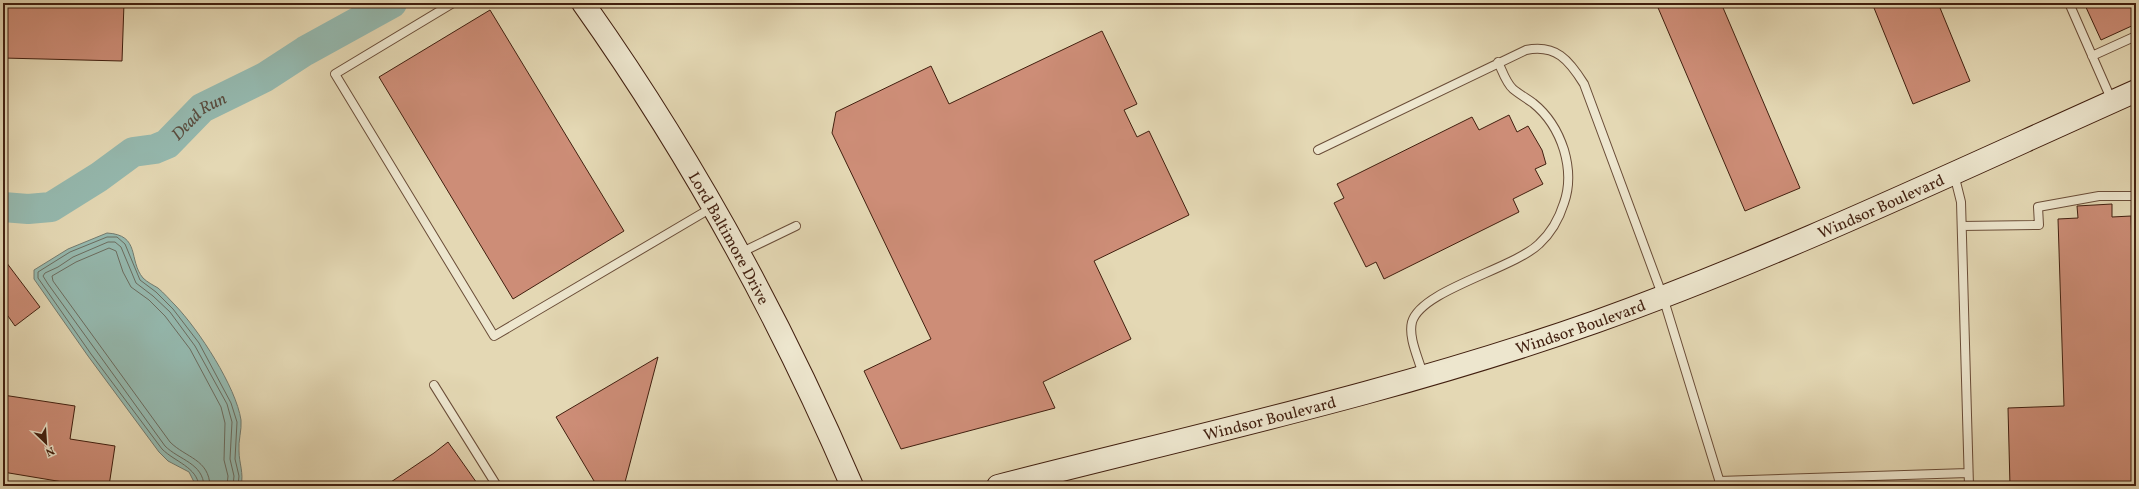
<svg xmlns="http://www.w3.org/2000/svg" width="2139" height="489" font-family="Vollkorn,serif">
<style>
.water{fill:#95b9af;stroke:#737b6f}
.lines{fill:none;stroke-linecap:round;stroke-linejoin:round}
.shore{stroke:#6b6c5f;stroke-width:1}
.river{stroke:#95b9af;stroke-width:30}
.building{fill:#cd8d77;stroke:#411f0f}
.service-casing{stroke:#6a4d38;stroke-width:10}
.secondary-casing{stroke:#411f0f;stroke-width:24}
.service{stroke:#ede6ce;stroke-width:8}
.secondary{stroke:#ede6ce;stroke-width:22}
.labels{text-anchor:middle;stroke-width:3.5;stroke-linejoin:round;paint-order:stroke}
.street-label{font-size:16px;fill:#411f0f;stroke:#ede6ce}
.water-label{font-size:17px;font-style:italic;fill:#5a4d3f;stroke:#ede6ce}
</style>
<rect width="100%" height="100%" fill="#e4d8b4"/>
<filter id="stains"><feTurbulence type="fractalNoise" baseFrequency=".005" numOctaves="4"/><feColorMatrix values="0 0 0 0 .2 0 0 0 0 .09 0 0 0 0 .02 0 0 0 .5 -.17"/></filter>
<radialGradient id="worn" r=".72"><stop offset=".6" stop-color="#630" stop-opacity="0"/><stop offset="1" stop-color="#630" stop-opacity=".3"/></radialGradient>
<path class="water" d="M 107,233 C 141,235 128,260 143,278 C 147,282 153,285 158,288 C 164,293 170,300 175,305 C 199,330 236,387 241,420 C 242,430 238,441 239,451 C 239,463 244,473 241,486 L 196,486 L 189,472 L 168,461 L 159,452 L 88,356 L 34,279 L 34,270 L 68,249 Z"/>
<g class="lines">
<path class="shore" d="M 199,486 C 197,467 175,462 162,449 L 91,354 L 38,278 L 38,272 L 70,252 L 107,237 L 117,237 L 125,244 L 140,280 L 156,292 L 173,309 L 199,343 L 231,403 L 237,422 L 235,459 L 239,476 L 238,486
M 204,486 C 203,463 179,460 165,446 L 48,284 L 43,276 L 45,273 L 58,267 L 73,257 L 108,242 L 115,242 L 121,247 L 136,283 L 153,296 L 170,312 L 195,346 L 227,404 L 232,422 L 230,459 L 234,476 L 233,486
M 210,486 C 209,459 186,458 170,442 L 53,281 L 52,276 L 76,262 L 109,248 L 116,251 L 123,272 L 131,287 L 149,300 L 165,316 L 190,349 L 221,407 L 225,423 L 224,460 L 228,476 L 227,486"/>
<path class="river" id="s1" d="M 3,207 L 28,209 L 51,207 L 99,177 L 133,152 L 155,149 L 167,144 L 202,108 L 265,77 L 305,51 L 392,3"/>
</g>
<path class="building" d="M 3,3 L 124,3 L 122,61 L 3,58 Z
M 1656,3 L 1721,3 L 1800,188 L 1745,211 Z
M 1872,3 L 1938,3 L 1970,81 L 1913,104 Z
M 2084,3 L 2136,3 L 2136,24 L 2101,40 Z
M 490,10 L 624,231 L 513,299 L 379,77 Z
M 1102,31 L 1137,104 L 1124,110 L 1137,137 L 1149,131 L 1189,215 L 1094,261 L 1131,339 L 1043,382 L 1055,408 L 901,449 L 864,371 L 931,339 L 832,133 L 836,112 L 931,66 L 949,104 Z
M 1509,115 L 1517,132 L 1528,126 L 1542,150 L 1546,164 L 1535,169 L 1543,184 L 1513,199 L 1519,212 L 1384,279 L 1376,262 L 1366,267 L 1334,203 L 1344,198 L 1337,184 L 1472,117 L 1479,130 Z
M 2112,204 L 2112,217 L 2131,216 L 2136,378 L 2136,486 L 2010,486 L 2008,408 L 2064,406 L 2058,219 L 2078,218 L 2077,206 Z
M 3,258 L 40,307 L 15,326 L 3,309 Z
M 658,357 L 624,486 L 597,486 L 556,417 Z
M 3,395 L 75,406 L 70,439 L 115,446 L 109,486 L 87,486 L 3,472 Z
M 448,442 L 479,486 L 385,486 L 434,453 Z"/>
<g class="lines">
<g class="service-casing">
<path id="service" d="M 453,3 L 335,74 L 494,336 L 713,207
M 2069,3 L 2112,101
M 2092,56 L 2136,36
M 1318,150 L 1526,50 C 1556,44 1569,60 1584,84 L 1663,297 L 1721,486
M 1954,174 L 1961,202 L 1969,486
M 1962,226 L 2039,225 L 2038,207 L 2099,196 L 2136,196
M 740,253 L 796,226
M 1423,375 C 1419,359 1408,338 1412,322 C 1421,290 1513,269 1539,244 C 1551,233 1559,219 1564,203 C 1570,186 1569,167 1564,150 C 1558,131 1548,115 1533,103 C 1526,98 1519,94 1513,89 C 1506,83 1502,70 1498,62
M 434,385 L 497,486
M 1719,481 L 1968,473"/>
</g>
<g class="secondary-casing">
<g id="secondary">
<path id="s2" d="M 583,3 C 690,154 779,316 852,486"/>
<path id="s3" d="M 998,486 C 1197,435 1400,391 1595,322 C 1780,256 1957,171 2136,91"/>
</g>
</g>
<use href="#service" class="service"/>
<use href="#secondary" class="secondary"/>
</g>
<g class="labels">
<g class="street-label">
<text dy="6" stroke="none"><textPath href="#s3" startOffset="928">Windsor Boulevard</textPath></text>
<text dy="6" stroke="none"><textPath href="#s2" startOffset="277">Lord Baltimore Drive</textPath></text>
<text dy="6" stroke="none"><textPath href="#s3" startOffset="604">Windsor Boulevard</textPath></text>
<text dy="6" stroke="none"><textPath href="#s3" startOffset="280">Windsor Boulevard</textPath></text>
</g>
<g class="water-label">
<text dy="6" stroke="none"><textPath href="#s1" startOffset="225">Dead Run</textPath></text>
</g>
</g>
<rect width="2139" height="489" fill="none" stroke="#e4d8b4" stroke-width="16"/>
<rect x="4" y="4" width="2131" height="481" fill="none" stroke="#411f0f" stroke-width="2"/>
<rect x="8" y="8" width="2123" height="473" fill="none" stroke="#411f0f"/>
<g transform="translate(46 443) rotate(155)" stroke="#ede6ce" stroke-width="3" paint-order="stroke">
<path d="M0-3L7 15L0 10L-7 15Z" fill="#411f0f"/>
<text y="-6" font-size="11" font-weight="bold" text-anchor="middle" fill="#411f0f">N</text>
</g>
<rect width="100%" height="100%" filter="url(#stains)"/>
<rect width="100%" height="100%" fill="url(#worn)"/>
</svg>
